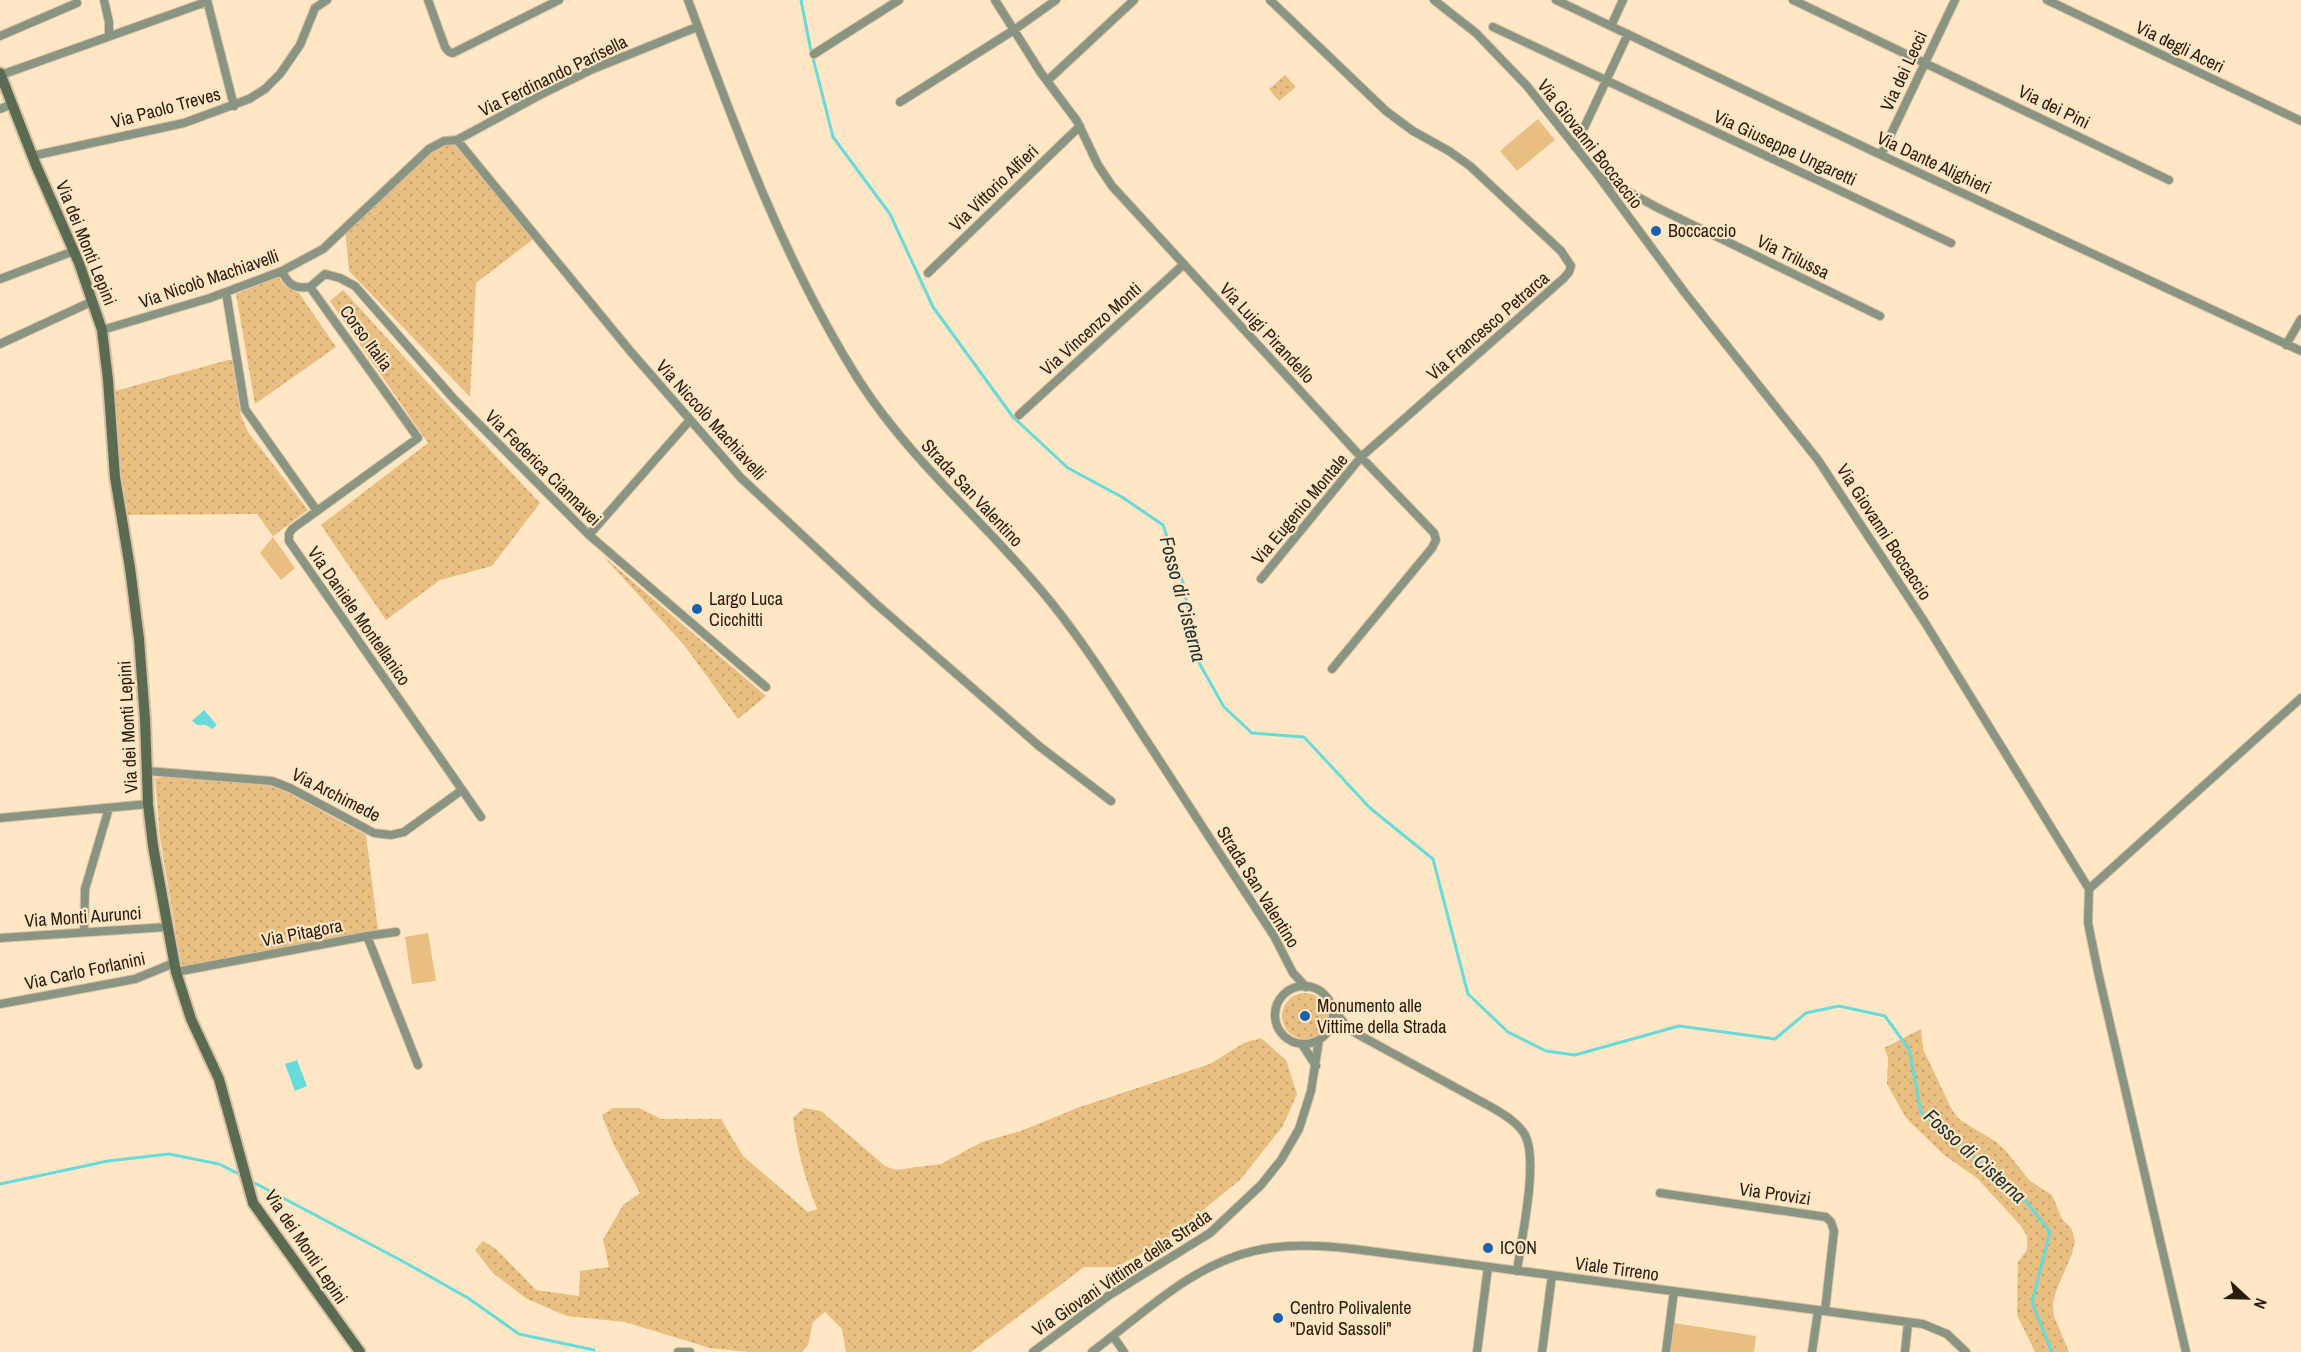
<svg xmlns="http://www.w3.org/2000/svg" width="2301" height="1352" font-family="'Archivo Narrow',sans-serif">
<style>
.grass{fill:url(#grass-dots)}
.park{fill:#e8be81}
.water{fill:#67dada}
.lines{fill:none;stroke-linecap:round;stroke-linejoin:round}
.stream{stroke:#67dada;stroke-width:3}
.street-casing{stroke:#d8c2a4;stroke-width:10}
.secondary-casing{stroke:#d8c2a4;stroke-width:14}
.street{stroke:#899483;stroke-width:8}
.secondary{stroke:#5b6b52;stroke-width:10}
.poi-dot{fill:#1b5faf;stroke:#ffe6c5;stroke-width:2}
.labels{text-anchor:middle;stroke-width:4.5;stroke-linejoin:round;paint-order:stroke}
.street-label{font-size:18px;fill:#281d0d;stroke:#ffe6c5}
.poi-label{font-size:18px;fill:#281d0d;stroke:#ffe6c5;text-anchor:start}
.water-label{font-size:20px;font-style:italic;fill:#1b2f2f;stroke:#ffe6c5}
</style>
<defs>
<pattern id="grass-dots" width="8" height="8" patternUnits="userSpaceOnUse" patternTransform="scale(1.5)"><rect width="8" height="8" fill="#e8be81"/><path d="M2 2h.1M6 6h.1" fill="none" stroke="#c7a36e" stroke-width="1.8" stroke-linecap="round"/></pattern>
</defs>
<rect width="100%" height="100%" fill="#ffe6c5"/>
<path class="grass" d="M 1285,75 L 1296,87 L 1279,101 L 1269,89 Z
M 457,140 L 536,237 L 476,283 L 470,397 L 349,271 L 345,227 L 420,157 Z
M 278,277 L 285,286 L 299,293 L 336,347 L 255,404 L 236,294 Z
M 343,290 L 459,417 L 540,503 L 492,566 L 440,580 L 386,620 L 321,525 L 428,443 L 330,301 Z
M 228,360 L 232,360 L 241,416 L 248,432 L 308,510 L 273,536 L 257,514 L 127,515 L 120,486 L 115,391 Z
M 603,556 L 766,696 L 738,719 L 684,645 Z
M 168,777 L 265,784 L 277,787 L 366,835 L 378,930 L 182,967 L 160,838 L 155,778 Z
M1282 1016a23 23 0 1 1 46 0a23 23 0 1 1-46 0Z
M 1921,1029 L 1923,1049 L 1952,1110 L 1960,1120 L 1995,1141 L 2005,1150 L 2030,1181 L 2052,1195 L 2062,1219 L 2071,1228 L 2075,1241 L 2072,1254 L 2056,1291 L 2053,1303 L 2054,1316 L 2069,1352 L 2035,1352 L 2017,1315 L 2018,1262 L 2027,1250 L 2027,1236 L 2021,1226 L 1977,1178 L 1944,1155 L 1906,1118 L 1887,1084 L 1888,1057 L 1884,1048 Z
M 1261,1038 L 1286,1060 L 1297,1094 L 1283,1126 L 1240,1180 L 1161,1244 L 1116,1267 L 1084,1267 L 971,1352 L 846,1352 L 842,1329 L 825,1312 L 813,1322 L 808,1345 L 802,1352 L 748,1352 L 710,1348 L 625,1322 L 567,1316 L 527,1299 L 493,1273 L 475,1250 L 483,1241 L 496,1249 L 536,1290 L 579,1296 L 580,1271 L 609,1267 L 603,1240 L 623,1205 L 640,1193 L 613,1143 L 602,1115 L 613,1108 L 639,1108 L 661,1119 L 721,1119 L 743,1156 L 808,1212 L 817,1209 C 805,1179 797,1149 793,1118 L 804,1108 L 821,1111 L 885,1166 L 895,1170 L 941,1164 L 982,1142 L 1021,1131 L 1077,1108 L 1210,1064 L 1244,1043 Z"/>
<path class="park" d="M 1538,119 L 1555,140 L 1517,171 L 1500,151 Z
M 273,537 L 295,568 L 281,580 L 260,553 Z
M 428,933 L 436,981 L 412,984 L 405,937 Z
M 1674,1323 L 1756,1336 L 1754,1352 L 1670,1352 Z"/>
<path class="water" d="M 204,710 L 217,725 L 212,729 L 206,725 L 197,725 L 192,721 Z
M 297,1060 L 307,1086 L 295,1091 L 285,1064 Z"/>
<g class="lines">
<path class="stream" d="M 801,0 L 810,46 L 833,137 L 890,214 L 933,307 L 1013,417 L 1068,468 L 1122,497 L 1163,525 L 1183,583 L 1198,661 L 1224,707 L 1252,733 L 1304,737 L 1370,808 L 1433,859 L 1468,994 L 1508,1032 L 1546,1051 L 1575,1055 L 1679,1026 L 1775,1039 L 1806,1013 L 1839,1006 L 1885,1016 L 1909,1049 L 1921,1112 L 2025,1200 L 2050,1232 L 2032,1302 L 2052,1352
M 251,1181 L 406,1263 L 468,1298 L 519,1334 L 594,1350
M 0,1184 L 108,1161 L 169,1154 L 219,1164 L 243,1176"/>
<g class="street-casing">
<path id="street" d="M 104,0 L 109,22 L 109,35
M 207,0 L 234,106
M 428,0 L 445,47 L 449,52 L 453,53 L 559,0
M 688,0 C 736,130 785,264 860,382 C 913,464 989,525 1050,601 C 1088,648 1119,699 1152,749 C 1192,811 1233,874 1274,936 L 1293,973 L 1306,987
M 995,0 L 1041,73 L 1077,121 L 1098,165 L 1112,186 L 1361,457 L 1434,533 L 1436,540 L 1432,548 L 1332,669
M 1434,0 L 1476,33 L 1527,86 L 1597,174 L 1685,293 L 1818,460 L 1924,621 L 2089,889 L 2301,698
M 1556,0 L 1881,155 L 2301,351
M 1793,0 L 2169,180
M 2047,0 L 2301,121
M 1611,26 L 1623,0
M 1493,27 L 1951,243
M 0,36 L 77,3
M 814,54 L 899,0
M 1,75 L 206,2
M 1047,81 L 1134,0
M 900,102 L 1014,30 L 1056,0
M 0,109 L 12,104
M 457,140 L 540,95 L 593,69 L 697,27
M 1575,147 L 1628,34
M 1881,155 L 1955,0
M 32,156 L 184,123 L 249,99 L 265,89 L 280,74 L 300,45 L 315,8 L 327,0
M 1601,177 L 1660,209 L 1880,316
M 282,271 C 288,285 295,289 310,287 L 418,438 L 292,529 L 289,534 L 289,541 L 481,817
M 928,273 L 1080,126
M 0,279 L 74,251
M 310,287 L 325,274 L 340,278 L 355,286 L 453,398 L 589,535 L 766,687
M 226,292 L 245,409 L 317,511
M 102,330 L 210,298 L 282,271 L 323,249 L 429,149 L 444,141 L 457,140 L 631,352 L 741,478 L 875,603 L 1039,746 L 1111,801
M 0,344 L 93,301
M 2286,345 L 2301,319
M 1019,415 L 1184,264
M 589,535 L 690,420
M 1261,579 L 1361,457 L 1564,278 L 1569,272 L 1571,266 L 1561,251 L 1470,166 L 1449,151 L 1413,131 L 1386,111 L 1270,0
M 147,771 L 272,781 L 290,788 L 374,833 L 391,835 L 404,832 L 462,790
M 0,818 L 148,804
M 2089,889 L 2088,923 L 2098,972 L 2186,1352
M 84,932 L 85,889 L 109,808
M 367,936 L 396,932
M 0,938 L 167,927
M 176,972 L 367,936 L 418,1065
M1275 1015a29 29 0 1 1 58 0a29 29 0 1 1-58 0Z
M 0,1004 L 135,979 L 174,963
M 1332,1008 L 1350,1030 L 1493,1108 C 1505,1115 1518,1123 1525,1135 C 1539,1161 1521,1240 1517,1271
M 1328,1030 L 1350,1030
M 1302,1044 L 1316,1066
M 1660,1193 L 1826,1217 L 1831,1222 L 1834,1231 L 1825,1311
M 1113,1336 L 1124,1352
M 678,1352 L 690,1352
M 1033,1352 L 1108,1296 L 1210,1233 L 1261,1185 L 1281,1160 L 1299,1129 L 1311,1091 L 1319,1040
M 1092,1352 C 1142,1315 1191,1265 1254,1251 C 1286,1243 1321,1245 1354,1249 L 1923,1324 L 1947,1334 L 1966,1352
M 1477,1352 L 1488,1267
M 1542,1352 L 1552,1275
M 1666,1352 L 1674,1291
M 1812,1352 L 1818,1311
M 1905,1352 L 1908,1322"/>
</g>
<g class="secondary-casing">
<path id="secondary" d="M 0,73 L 35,163 L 79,263 L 102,330 L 108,380 L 115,477 L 130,568 L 139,639 L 145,719 L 148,804 L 153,846 L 176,972 L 191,1019 L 219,1079 L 253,1203 L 360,1352"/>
</g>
<use href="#street" class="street"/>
<use href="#secondary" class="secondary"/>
</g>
<g class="poi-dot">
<circle cx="1656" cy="231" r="6"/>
<circle cx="697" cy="609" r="6"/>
<circle cx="1305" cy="1016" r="6"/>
<circle cx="1488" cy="1248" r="6"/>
<circle cx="1278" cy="1318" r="6"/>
</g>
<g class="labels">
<g class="street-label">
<text transform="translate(2180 47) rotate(26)" y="6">Via degli Aceri</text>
<text transform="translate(1904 71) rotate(-65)" y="6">Via dei Lecci</text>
<text transform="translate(553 76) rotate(-26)" y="6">Via Ferdinando Parisella</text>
<text transform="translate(2054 107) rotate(26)" y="6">Via dei Pini</text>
<text transform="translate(166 108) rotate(-15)" y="6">Via Paolo Treves</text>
<text transform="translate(1590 144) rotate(52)" y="6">Via Giovanni Boccaccio</text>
<text transform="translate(1785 148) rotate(25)" y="6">Via Giuseppe Ungaretti</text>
<text transform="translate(1934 163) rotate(25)" y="6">Via Dante Alighieri</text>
<text transform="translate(994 188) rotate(-44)" y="6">Via Vittorio Alfieri</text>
<text transform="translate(86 243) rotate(68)" y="6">Via dei Monti Lepini</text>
<text transform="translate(1793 257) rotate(26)" y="6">Via Trilussa</text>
<text transform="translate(209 279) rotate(-19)" y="6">Via Nicolò Machiavelli</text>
<text transform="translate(1488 326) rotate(-41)" y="6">Via Francesco Petrarca</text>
<text transform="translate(1091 329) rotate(-42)" y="6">Via Vincenzo Monti</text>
<text transform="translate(1267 333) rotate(47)" y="6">Via Luigi Pirandello</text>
<text transform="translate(366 338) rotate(54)" y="6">Corso Italia</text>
<text transform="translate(711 420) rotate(48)" y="6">Via Niccolò Machiavelli</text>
<text transform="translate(543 468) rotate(45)" y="6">Via Federica Ciannavei</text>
<text transform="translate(972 493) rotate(47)" y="6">Strada San Valentino</text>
<text transform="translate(1300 509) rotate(-50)" y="6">Via Eugenio Montale</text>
<text transform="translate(1884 532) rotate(57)" y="6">Via Giovanni Boccaccio</text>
<text transform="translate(359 616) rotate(55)" y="6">Via Daniele Montellanico</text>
<text transform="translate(128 727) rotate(-93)" y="6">Via dei Monti Lepini</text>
<text transform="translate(336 795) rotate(27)" y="6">Via Archimede</text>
<text transform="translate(1258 887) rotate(58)" y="6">Strada San Valentino</text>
<text transform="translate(83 917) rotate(-4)" y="6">Via Monti Aurunci</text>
<text transform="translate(302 933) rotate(-11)" y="6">Via Pitagora</text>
<text transform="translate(85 971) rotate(-12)" y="6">Via Carlo Forlanini</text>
<text transform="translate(1775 1194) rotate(8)" y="6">Via Provizi</text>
<text transform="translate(306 1247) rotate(56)" y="6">Via dei Monti Lepini</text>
<text transform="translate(1617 1269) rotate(8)" y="6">Viale Tirreno</text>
<text transform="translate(1122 1273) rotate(-34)" y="6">Via Giovani Vittime della Strada</text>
</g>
<g class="poi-label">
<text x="1668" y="237">Boccaccio</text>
<text x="709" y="605">Largo Luca<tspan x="709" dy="21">Cicchitti</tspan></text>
<text x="1317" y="1012">Monumento alle<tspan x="1317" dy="21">Vittime della Strada</tspan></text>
<text x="1500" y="1254">ICON</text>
<text x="1290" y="1314">Centro Polivalente<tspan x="1290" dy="21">"David Sassoli"</tspan></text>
</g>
<g class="water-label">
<text transform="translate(1183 599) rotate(75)" y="7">Fosso di Cisterna</text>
<text transform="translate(1975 1156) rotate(42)" y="7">Fosso di Cisterna</text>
</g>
</g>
<g transform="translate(2247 1298) rotate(112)" stroke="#ffe6c5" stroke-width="4.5" paint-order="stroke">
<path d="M0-4.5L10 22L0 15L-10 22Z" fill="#281d0d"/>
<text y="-9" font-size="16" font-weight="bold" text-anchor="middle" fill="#281d0d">N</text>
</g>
</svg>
